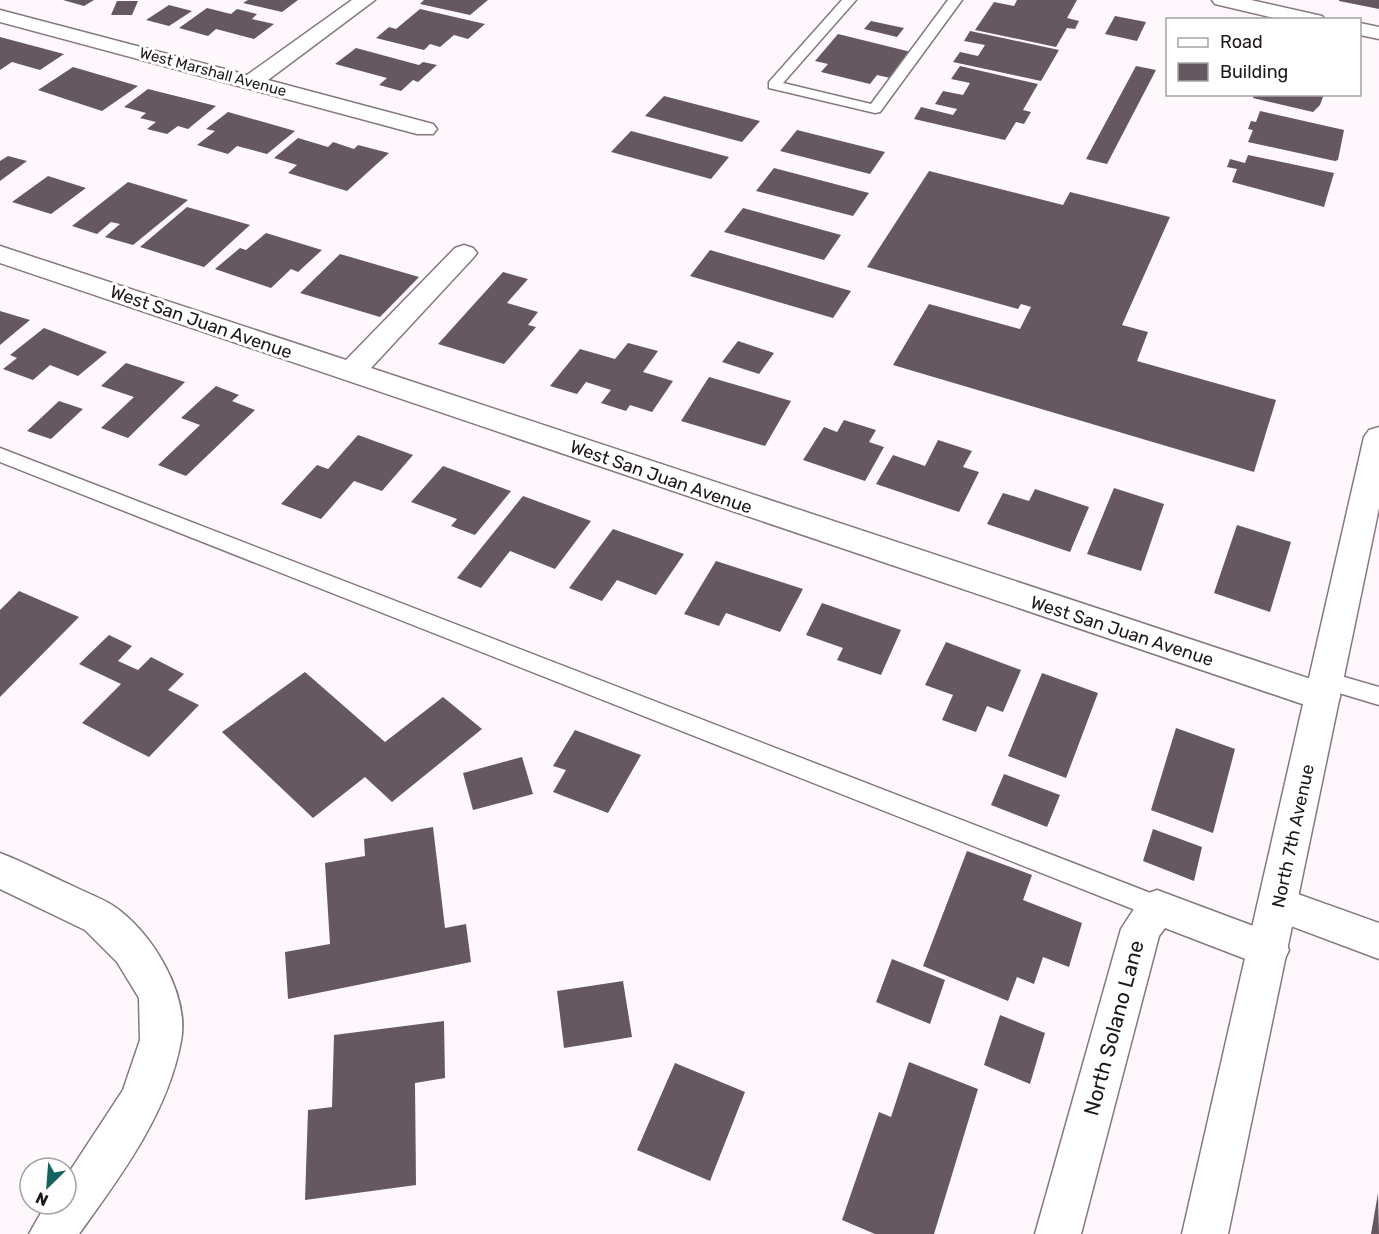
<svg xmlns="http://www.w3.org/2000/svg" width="1379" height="1234" font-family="Rubik,sans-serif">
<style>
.building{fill:#665861}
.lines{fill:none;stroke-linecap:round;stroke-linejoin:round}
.service-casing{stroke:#867780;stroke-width:3}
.minor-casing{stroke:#867780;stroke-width:3}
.secondary-casing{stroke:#867780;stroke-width:3}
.service{fill:#fff;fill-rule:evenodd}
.minor{fill:#fff;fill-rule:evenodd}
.secondary{fill:#fff;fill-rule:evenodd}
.labels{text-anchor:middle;stroke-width:6;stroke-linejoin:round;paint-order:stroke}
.far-street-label{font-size:15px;fill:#1d171b;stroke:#fff}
.street-label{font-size:18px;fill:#1d171b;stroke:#fff}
.near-street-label{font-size:21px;fill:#1d171b;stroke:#fff}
</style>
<rect width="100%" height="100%" fill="#fef7fb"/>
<path class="building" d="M 63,0 L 94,0 L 84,6 Z
M 248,0 L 298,0 L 282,12 L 243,3 Z
M 424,0 L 488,0 L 470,15 L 420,4 Z
M 1017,0 L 1077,0 L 1067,18 L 1079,21 L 1075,29 L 1067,28 L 1056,47 L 975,30 L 994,2 L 1014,6 Z
M 1339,0 L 1379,0 L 1379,9 L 1339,1 Z
M 117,1 L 138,1 L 132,15 L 111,15 Z
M 169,5 L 192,11 L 169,26 L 146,20 Z
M 207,8 L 231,14 L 237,9 L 257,14 L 252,19 L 274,24 L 254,39 L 216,29 L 208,36 L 179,28 Z
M 420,9 L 485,24 L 468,39 L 454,35 L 440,47 L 430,44 L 424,50 L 376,38 L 389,27 L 396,29 Z
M 1115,16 L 1146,22 L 1137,41 L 1105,34 Z
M 871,21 L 904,28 L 897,37 L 864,29 Z
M 970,31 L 1059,50 L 1041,81 L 953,62 L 960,52 L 978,56 L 985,45 L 964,41 Z
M 838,34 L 911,52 L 890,78 L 877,75 L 870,84 L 821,72 L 828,64 L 815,61 Z
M 0,37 L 64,54 L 40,70 L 12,62 L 0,70 Z
M 356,48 L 419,65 L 423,62 L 437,65 L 418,82 L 413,80 L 401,91 L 379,85 L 387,78 L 335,64 Z
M 960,66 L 1038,84 L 1023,110 L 1031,112 L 1024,124 L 1016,122 L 1005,140 L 914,119 L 921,107 L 953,115 L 957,109 L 935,104 L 943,91 L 963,95 L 970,83 L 951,79 Z
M 1136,66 L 1156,70 L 1107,164 L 1086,159 Z
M 73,67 L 138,86 L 102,111 L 38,90 Z
M 148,89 L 216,106 L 188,129 L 178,126 L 167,134 L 147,129 L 156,122 L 140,118 L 146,113 L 124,107 Z
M 1254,94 L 1324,94 L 1320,105 L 1313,112 L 1253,98 Z
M 664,96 L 760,121 L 742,142 L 645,116 Z
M 1260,111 L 1344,130 L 1338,160 L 1335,161 L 1248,142 L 1253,130 L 1248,129 L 1251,121 L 1256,122 Z
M 228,112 L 295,131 L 267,154 L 237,146 L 228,154 L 197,145 L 215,131 L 206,129 Z
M 797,130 L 885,152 L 870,174 L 780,151 Z
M 631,131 L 729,157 L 711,179 L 611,152 Z
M 298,138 L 328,147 L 333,142 L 354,149 L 358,145 L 389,153 L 347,191 L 288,173 L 297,165 L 274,158 Z
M 1248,155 L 1334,173 L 1324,207 L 1232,182 L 1237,169 L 1227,167 L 1230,159 L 1245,163 Z
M 8,156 L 27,161 L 0,181 L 0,161 Z
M 774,168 L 869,193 L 853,216 L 756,191 Z
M 929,171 L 1063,205 L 1070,192 L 1170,217 L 1122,325 L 1148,332 L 1137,361 L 1276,400 L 1254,472 L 893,365 L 929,304 L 1020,329 L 1031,307 L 1021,304 L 1018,309 L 867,267 Z
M 48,176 L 86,188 L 51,214 L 12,202 Z
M 128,182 L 188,200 L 133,245 L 105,237 L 120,224 L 111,222 L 97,234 L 72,226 Z
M 187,207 L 250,225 L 204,267 L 140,247 Z
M 743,208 L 841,235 L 824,260 L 724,232 Z
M 266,233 L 322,250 L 298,272 L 291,269 L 271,288 L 215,269 L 240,248 L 246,250 Z
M 710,250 L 851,291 L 833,318 L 690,276 Z
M 340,254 L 419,277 L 380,317 L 300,293 Z
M 503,272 L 528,279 L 507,303 L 538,312 L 528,325 L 536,327 L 504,364 L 438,344 Z
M 0,311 L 30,320 L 0,345 Z
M 44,328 L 107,352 L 78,376 L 50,365 L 33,380 L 3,369 L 17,358 L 10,355 Z
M 738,341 L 774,353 L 759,374 L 722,362 Z
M 628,343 L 658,351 L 643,372 L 673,381 L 652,412 L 630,405 L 626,411 L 601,403 L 611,390 L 586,382 L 577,394 L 550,386 L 580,349 L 615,359 Z
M 126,363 L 185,382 L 128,438 L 101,428 L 134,397 L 101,386 Z
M 709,377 L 791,401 L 765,446 L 681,421 Z
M 216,386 L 239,395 L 232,401 L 255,410 L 186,476 L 158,465 L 200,425 L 181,418 Z
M 59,401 L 83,409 L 51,439 L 27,431 Z
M 844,420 L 876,430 L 869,442 L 884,447 L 865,481 L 803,460 L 824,427 L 837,432 Z
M 358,435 L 413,455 L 382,491 L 354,481 L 321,519 L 281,504 L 317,465 L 328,469 Z
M 938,440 L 972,451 L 963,467 L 979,472 L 959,512 L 876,484 L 893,455 L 925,466 Z
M 443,466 L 511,491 L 475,535 L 451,526 L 457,519 L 411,502 Z
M 1114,488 L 1164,504 L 1141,571 L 1087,554 Z
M 1035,489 L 1089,507 L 1070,552 L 987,524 L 1003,493 L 1029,501 Z
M 523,496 L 591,521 L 555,569 L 510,551 L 481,588 L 457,578 Z
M 1237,525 L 1291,542 L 1270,612 L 1214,593 Z
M 613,529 L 684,554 L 656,595 L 617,580 L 602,601 L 569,588 Z
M 716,561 L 803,589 L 780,632 L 726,613 L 719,626 L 684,614 Z
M 19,591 L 79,617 L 0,697 L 0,610 Z
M 822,603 L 901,630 L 881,675 L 837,660 L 843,648 L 806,635 Z
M 109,635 L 132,646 L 118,661 L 138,670 L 151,657 L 184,674 L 168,690 L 199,705 L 149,757 L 82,723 L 121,684 L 79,664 Z
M 946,642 L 1021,670 L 1003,712 L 987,706 L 976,732 L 942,720 L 953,695 L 925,685 Z
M 305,672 L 385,742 L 443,697 L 482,729 L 392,802 L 365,777 L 313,818 L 222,732 Z
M 1042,673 L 1098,693 L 1066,778 L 1008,756 Z
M 1176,728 L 1235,749 L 1213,833 L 1151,810 Z
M 575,730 L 641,755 L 608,813 L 553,792 L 566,770 L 553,766 Z
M 522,757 L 533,794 L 473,810 L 463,773 Z
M 1004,774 L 1060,795 L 1047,827 L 991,805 Z
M 433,827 L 445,928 L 466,924 L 471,962 L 288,999 L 285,952 L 330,944 L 325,863 L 365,856 L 364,839 Z
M 1153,829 L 1202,847 L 1194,881 L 1143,861 Z
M 967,851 L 1032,875 L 1023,900 L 1082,923 L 1069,967 L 1043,957 L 1034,984 L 1017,977 L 1008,1001 L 923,966 Z
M 892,959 L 945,980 L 930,1024 L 876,1002 Z
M 623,981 L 632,1037 L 564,1048 L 557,991 Z
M 1000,1015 L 1045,1033 L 1030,1084 L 984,1065 Z
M 444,1021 L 445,1078 L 415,1083 L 416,1185 L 305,1200 L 308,1110 L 332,1107 L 334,1035 Z
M 909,1062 L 978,1089 L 934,1234 L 875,1234 L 842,1220 L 879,1112 L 891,1117 Z
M 675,1063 L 745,1092 L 710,1181 L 637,1150 Z
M 1378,1193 L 1379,1234 L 1371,1234 Z"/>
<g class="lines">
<g class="service-casing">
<path id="service" d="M 842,0 L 856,0 L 783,83 L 871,104 L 948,0 L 962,0 L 880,112 L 875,113 L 769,88 L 769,82 Z
M 0,448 L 1166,899 L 1169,907 L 1166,915 L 1157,918 L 1148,915 L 0,462 Z
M 1327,672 L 1379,687 L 1379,705 L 1319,687 L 1316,681 L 1319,675 Z"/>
</g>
<g class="minor-casing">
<path id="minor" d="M 352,0 L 375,0 L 268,80 L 433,124 L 437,129 L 433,134 L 417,134 L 0,22 L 0,10 L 247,75 Z
M 464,245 L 473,248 L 477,253 L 473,258 L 371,368 L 1335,687 L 1340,697 L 1335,707 L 1323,711 L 1311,707 L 0,263 L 0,246 L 346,360 L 455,248 Z
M 0,853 C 26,863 50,876 75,887 C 87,893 101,898 112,905 C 151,930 190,994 181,1041 C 168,1113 121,1176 79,1234 L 29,1234 L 46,1204 L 66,1204 L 66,1177 L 123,1090 L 140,1040 L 139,998 L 117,962 L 85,930 L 0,889 Z
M 1278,887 L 1379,923 L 1379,959 L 1264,916 L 1259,904 L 1264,892 Z
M 1157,890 L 1283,937 L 1289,950 L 1283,963 L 1269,968 L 1165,928 L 1159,936 L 1081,1234 L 1035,1234 L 1121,929 L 1143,895 Z"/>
</g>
<g class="secondary-casing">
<path id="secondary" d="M 1212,0 L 1251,0 L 1322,16 L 1325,20 L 1283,20 L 1215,4 Z
M 1360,23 L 1379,27 L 1379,39 L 1360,35 Z
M 1379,427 L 1379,508 L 1228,1234 L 1182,1234 L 1364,437 L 1369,430 Z"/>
</g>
<use href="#service" class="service"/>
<use href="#minor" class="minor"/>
<use href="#secondary" class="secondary"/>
</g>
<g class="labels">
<g class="far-street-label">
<text transform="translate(213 72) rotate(15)" y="5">West Marshall Avenue</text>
</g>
<g class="street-label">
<text transform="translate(201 322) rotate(19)" y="6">West San Juan Avenue</text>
<text transform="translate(661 477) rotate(19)" y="6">West San Juan Avenue</text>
<text transform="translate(1122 631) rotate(18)" y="6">West San Juan Avenue</text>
<text transform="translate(1293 836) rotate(-78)" y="6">North 7th Avenue</text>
</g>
<g class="near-street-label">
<text transform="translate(1114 1028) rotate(-75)" y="7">North Solano Lane</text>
</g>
</g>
<rect x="1166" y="18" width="195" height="78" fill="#ffffff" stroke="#a5a2a4" stroke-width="1.5"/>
<rect x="1178" y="38" width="30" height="9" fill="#ffffff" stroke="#a5a2a4" stroke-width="1.5"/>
<text x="1220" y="48" font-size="18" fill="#1d171b">Road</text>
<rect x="1178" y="63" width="30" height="18" fill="#665861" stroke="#a5a2a4" stroke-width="1.5"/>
<text x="1220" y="78" font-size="18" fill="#1d171b">Building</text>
<g transform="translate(48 1186) rotate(205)"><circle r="28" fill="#ffffff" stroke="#a5a2a4" stroke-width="1.5"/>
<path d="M0-4.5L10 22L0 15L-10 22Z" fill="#136360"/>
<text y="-9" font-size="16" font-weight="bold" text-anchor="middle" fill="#1d171b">N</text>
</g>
</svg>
